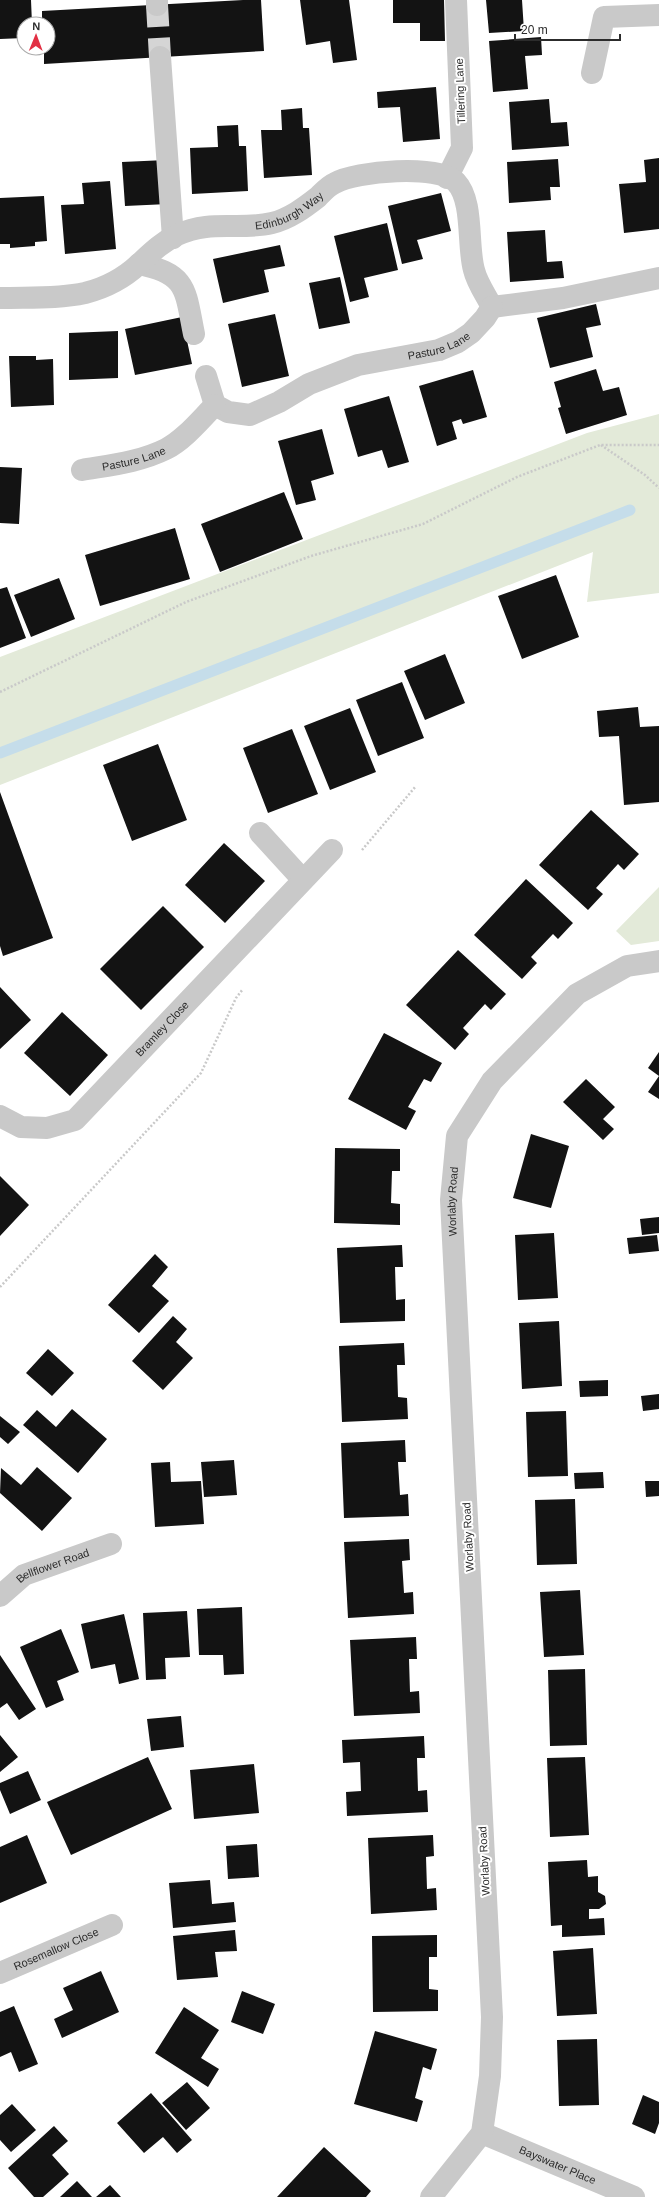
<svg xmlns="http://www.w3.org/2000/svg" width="659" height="2197" font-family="Arial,sans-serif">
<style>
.green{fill:#e3ead9}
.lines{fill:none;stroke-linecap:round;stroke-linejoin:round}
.stream{stroke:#c5ddea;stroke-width:11}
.building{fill:#131313}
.minor-tunnel{stroke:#d5d5d5;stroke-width:22;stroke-dasharray:22 11;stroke-linecap:butt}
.path{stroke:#c9c9c9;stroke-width:2.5;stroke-dasharray:2 2;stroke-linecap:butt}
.minor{stroke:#c9c9c9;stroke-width:22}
.labels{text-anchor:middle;stroke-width:4;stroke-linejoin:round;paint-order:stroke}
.street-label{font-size:11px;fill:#2c2c2c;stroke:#fff}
</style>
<rect width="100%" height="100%" fill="#fff"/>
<path class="green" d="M 659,414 L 659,593 L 587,602 L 593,552 L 0,785 L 0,657 L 587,433 Z
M 659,887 L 659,941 L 631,945 L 616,931 Z"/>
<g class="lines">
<path class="stream" d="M 0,753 L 630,510"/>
</g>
<path class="building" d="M 0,0 L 31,0 L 32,24 L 24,24 L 24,38 L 0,39 Z
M 243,0 L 261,0 L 264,51 L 44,64 L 44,48 L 48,48 L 48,24 L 42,24 L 42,11 Z
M 300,0 L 349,0 L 357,60 L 333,63 L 330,41 L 306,45 Z
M 393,0 L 444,0 L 445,41 L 420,41 L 420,23 L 393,23 Z
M 486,0 L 522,0 L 524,31 L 489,33 Z
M 541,37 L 542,55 L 525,56 L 528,89 L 493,92 L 489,41 Z
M 436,87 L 440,139 L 403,142 L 400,107 L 378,108 L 377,92 Z
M 549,99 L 551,123 L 567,122 L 569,146 L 512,150 L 509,102 Z
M 302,108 L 303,128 L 309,128 L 312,175 L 264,178 L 261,130 L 282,130 L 281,110 Z
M 238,125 L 239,146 L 246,146 L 248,191 L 192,194 L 190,148 L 218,147 L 217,126 Z
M 659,158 L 659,229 L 624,233 L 619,184 L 646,182 L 644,160 Z
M 558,159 L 560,187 L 550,187 L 551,200 L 509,203 L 507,162 Z
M 166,160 L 168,204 L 125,206 L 122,162 Z
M 110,181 L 116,249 L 65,254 L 61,205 L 84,204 L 82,183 Z
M 441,193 L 451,231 L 417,240 L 423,259 L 402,264 L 388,206 Z
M 44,196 L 47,241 L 35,242 L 35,246 L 10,248 L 10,244 L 0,244 L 0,198 Z
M 387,223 L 398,270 L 364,278 L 369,297 L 350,302 L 334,236 Z
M 545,230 L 547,262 L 562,261 L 564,278 L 510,282 L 507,232 Z
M 280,245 L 285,266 L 264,270 L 269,292 L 223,303 L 213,259 Z
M 340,277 L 350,323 L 319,329 L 309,283 Z
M 596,304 L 601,325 L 586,328 L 593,357 L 550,368 L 537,318 Z
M 275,314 L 289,376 L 242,387 L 228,324 Z
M 182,317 L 192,364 L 135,375 L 125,329 Z
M 118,331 L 118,378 L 69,380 L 69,333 Z
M 9,356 L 36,356 L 36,360 L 53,359 L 54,405 L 11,407 Z
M 596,369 L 603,391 L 619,387 L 627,415 L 566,434 L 558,408 L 561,407 L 554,382 Z
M 473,370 L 487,417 L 463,424 L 461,419 L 452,422 L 457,439 L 437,446 L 419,386 Z
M 389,396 L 409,462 L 388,468 L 382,450 L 358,457 L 344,409 Z
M 322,429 L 334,474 L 311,481 L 316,500 L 296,505 L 278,441 Z
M 0,467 L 22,468 L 19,524 L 0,523 Z
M 284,492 L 303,539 L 220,572 L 201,524 Z
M 175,528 L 190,579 L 100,606 L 85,555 Z
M 556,575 L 579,637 L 522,659 L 498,596 Z
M 59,578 L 75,619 L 31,637 L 14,595 Z
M 7,587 L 26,638 L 0,648 L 0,589 Z
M 445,654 L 465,703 L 425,720 L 404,671 Z
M 402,682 L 424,738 L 378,756 L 356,700 Z
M 638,707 L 640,727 L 659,726 L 659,802 L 624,805 L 619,736 L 599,737 L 597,711 Z
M 350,708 L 376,772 L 330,790 L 304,726 Z
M 292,729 L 318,794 L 268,813 L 243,748 Z
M 158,744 L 187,820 L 132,841 L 103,765 Z
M 0,792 L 53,938 L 3,956 L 0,946 Z
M 591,810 L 639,854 L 624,870 L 618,864 L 596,888 L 603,894 L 588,910 L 539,865 Z
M 224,843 L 265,881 L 225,923 L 185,885 Z
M 526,879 L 573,923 L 558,939 L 553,934 L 531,957 L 537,963 L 522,979 L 474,935 Z
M 163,906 L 204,947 L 141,1010 L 100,969 Z
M 458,950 L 506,994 L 491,1010 L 485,1004 L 463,1028 L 469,1034 L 455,1050 L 406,1005 Z
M 0,987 L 31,1020 L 0,1049 Z
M 62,1012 L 108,1055 L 70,1096 L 24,1053 Z
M 384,1033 L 442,1063 L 431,1082 L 424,1079 L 408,1107 L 416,1111 L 406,1130 L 348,1099 Z
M 659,1052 L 659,1076 L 648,1068 Z
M 659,1076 L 659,1099 L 648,1092 Z
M 586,1079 L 615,1107 L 603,1119 L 614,1129 L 603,1140 L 563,1102 Z
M 531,1134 L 569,1146 L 551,1208 L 513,1198 Z
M 335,1148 L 400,1149 L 400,1171 L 392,1171 L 391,1203 L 400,1204 L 400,1225 L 334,1223 Z
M 0,1176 L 29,1205 L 0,1236 Z
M 659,1217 L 659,1233 L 642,1235 L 640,1219 Z
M 554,1233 L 558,1298 L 518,1300 L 515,1235 Z
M 657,1235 L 659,1251 L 629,1254 L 627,1238 Z
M 402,1245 L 403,1267 L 395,1267 L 396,1300 L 405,1299 L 405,1321 L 340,1323 L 337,1248 Z
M 155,1254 L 168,1267 L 152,1286 L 169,1301 L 139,1333 L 108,1305 Z
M 173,1316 L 187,1329 L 176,1342 L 193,1358 L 163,1390 L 132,1361 Z
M 559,1321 L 562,1386 L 522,1389 L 519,1323 Z
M 404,1343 L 405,1365 L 397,1365 L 398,1397 L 407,1398 L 408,1419 L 342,1422 L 339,1346 Z
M 48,1349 L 74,1373 L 52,1396 L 26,1373 Z
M 608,1380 L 608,1396 L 580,1397 L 579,1381 Z
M 659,1394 L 659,1409 L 643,1411 L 641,1396 Z
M 72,1409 L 107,1439 L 78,1473 L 23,1425 L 37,1410 L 56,1427 Z
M 566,1411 L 568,1476 L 528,1477 L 526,1412 Z
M 0,1416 L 20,1432 L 8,1444 L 0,1437 Z
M 405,1440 L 406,1462 L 398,1462 L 400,1495 L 408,1494 L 409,1516 L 344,1518 L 341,1443 Z
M 234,1460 L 237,1495 L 204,1497 L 201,1462 Z
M 170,1462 L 171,1482 L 201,1481 L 204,1524 L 155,1527 L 151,1463 Z
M 37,1467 L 72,1498 L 42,1531 L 0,1493 L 1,1468 L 21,1485 Z
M 603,1472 L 604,1488 L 575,1489 L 574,1473 Z
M 645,1481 L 659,1481 L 659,1496 L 646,1497 Z
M 575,1499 L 577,1564 L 537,1565 L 535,1500 Z
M 409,1539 L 410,1560 L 402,1561 L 404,1593 L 413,1592 L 414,1614 L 348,1618 L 344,1542 Z
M 580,1590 L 584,1655 L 544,1657 L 540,1592 Z
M 242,1607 L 244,1674 L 224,1675 L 223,1655 L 199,1655 L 197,1609 Z
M 187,1611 L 190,1657 L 165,1658 L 166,1679 L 146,1680 L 143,1613 Z
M 124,1614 L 139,1679 L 119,1684 L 115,1664 L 91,1669 L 81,1624 Z
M 61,1629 L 79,1672 L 57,1681 L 64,1700 L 46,1708 L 20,1647 Z
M 416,1637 L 417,1659 L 409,1659 L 410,1692 L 419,1691 L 420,1713 L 354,1716 L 350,1640 Z
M 0,1655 L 36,1709 L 19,1720 L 7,1703 L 0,1708 Z
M 585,1669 L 587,1745 L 550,1746 L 548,1670 Z
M 181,1716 L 184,1747 L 151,1751 L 147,1719 Z
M 0,1735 L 18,1757 L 0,1772 Z
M 424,1736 L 425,1758 L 417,1758 L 418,1791 L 427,1790 L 428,1812 L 347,1816 L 346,1792 L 361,1791 L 360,1762 L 343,1763 L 342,1740 Z
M 148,1757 L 172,1809 L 71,1855 L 47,1802 Z
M 585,1757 L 589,1835 L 550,1837 L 547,1758 Z
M 254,1764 L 259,1813 L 194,1819 L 190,1770 Z
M 28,1771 L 41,1800 L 10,1814 L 0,1790 L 0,1783 Z
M 27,1835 L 47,1883 L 0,1903 L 0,1847 Z
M 433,1835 L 434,1856 L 426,1857 L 427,1889 L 436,1888 L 437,1910 L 371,1914 L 368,1838 Z
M 257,1844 L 259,1877 L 228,1879 L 226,1846 Z
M 587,1860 L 588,1877 L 598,1876 L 598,1892 L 605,1896 L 606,1904 L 599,1909 L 589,1909 L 589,1919 L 604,1918 L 605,1935 L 562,1937 L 562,1925 L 551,1926 L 548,1862 Z
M 210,1880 L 212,1904 L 234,1902 L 236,1922 L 173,1928 L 169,1883 Z
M 235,1930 L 237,1951 L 215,1952 L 218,1977 L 177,1980 L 173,1936 Z
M 437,1935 L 437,1957 L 429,1957 L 429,1989 L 438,1990 L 438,2011 L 373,2012 L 372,1936 Z
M 593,1948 L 597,2014 L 557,2016 L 553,1951 Z
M 101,1971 L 119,2012 L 62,2038 L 54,2019 L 73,2010 L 63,1988 Z
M 242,1991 L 275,2004 L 263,2034 L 231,2022 Z
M 14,2006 L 38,2064 L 19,2072 L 11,2052 L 0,2057 L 0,2012 Z
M 184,2007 L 219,2030 L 201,2058 L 219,2069 L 208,2087 L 155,2053 Z
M 375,2031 L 437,2049 L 431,2070 L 423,2067 L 415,2098 L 423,2101 L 417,2122 L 354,2104 Z
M 597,2039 L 599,2105 L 559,2106 L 557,2040 Z
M 187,2082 L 210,2108 L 186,2130 L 162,2103 Z
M 151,2093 L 192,2140 L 177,2153 L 163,2137 L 144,2153 L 117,2123 Z
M 643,2095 L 659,2102 L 659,2123 L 655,2134 L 632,2124 Z
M 12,2104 L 36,2130 L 11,2152 L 0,2140 L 0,2115 Z
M 54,2126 L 68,2141 L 52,2155 L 69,2174 L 43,2197 L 34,2197 L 8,2168 Z
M 324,2147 L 371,2191 L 366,2197 L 277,2197 Z
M 77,2181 L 92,2197 L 60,2197 Z
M 110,2185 L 121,2197 L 96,2197 Z"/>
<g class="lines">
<path class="minor-tunnel" d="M 157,5 L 160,57"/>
<path class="path" d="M 601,445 L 645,475 L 659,488
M 0,692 L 186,602 L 311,556 L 423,524 L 517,477 L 600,445 L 659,445
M 362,850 L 416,786
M 0,1287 L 201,1073 L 236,998 L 243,989"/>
<g class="minor">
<path d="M 157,0 L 157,5"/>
<path d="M 160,57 L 173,238"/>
<path d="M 592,73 L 604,17 L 659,15"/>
<path d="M 447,178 L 462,148 L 456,0"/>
<path d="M 139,264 C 188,274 185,290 194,334"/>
<path id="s1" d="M 0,298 C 27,297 58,299 85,293 C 105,288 124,278 139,264 C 151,253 162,242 177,235 C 212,219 238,231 272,223 C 289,219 304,208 318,197 C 323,192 328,186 335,183 C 356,171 438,164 456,182 C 474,201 467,246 474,270 C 477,283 486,295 492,307"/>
<path d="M 492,307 L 563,298 L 659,278"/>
<path id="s2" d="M 206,376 L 215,405 L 228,412 L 250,415 L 279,402 L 309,384 L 358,365 L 439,350 L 458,342 L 471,333 L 485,318 L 492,307"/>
<path id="s3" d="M 82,470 C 111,465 140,462 166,449 C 185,439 200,420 215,405"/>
<path d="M 260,833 L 303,880"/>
<path id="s4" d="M 0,1116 L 21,1127 L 47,1128 L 75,1120 L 332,850"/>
<path id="s5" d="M 0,1596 L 24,1575 L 111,1544"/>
<path id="s6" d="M 0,1973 L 112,1925"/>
<path id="s7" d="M 482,2133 L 634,2197"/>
<path id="s8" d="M 431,2197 L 482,2133 L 490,2076 L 492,2017 L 451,1200 L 457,1136 L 492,1081 L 577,994 L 627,966 L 659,961"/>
</g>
</g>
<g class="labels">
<g class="street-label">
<text transform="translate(460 91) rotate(-92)" y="4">Tillering Lane</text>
<text dy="4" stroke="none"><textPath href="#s1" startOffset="312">Edinburgh Way</textPath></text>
<text dy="4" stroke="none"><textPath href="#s2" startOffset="270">Pasture Lane</textPath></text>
<text dy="4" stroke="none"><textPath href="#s3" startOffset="53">Pasture Lane</textPath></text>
<text dy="4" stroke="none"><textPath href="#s4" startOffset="205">Bramley Close</textPath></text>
<text dy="4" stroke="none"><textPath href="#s8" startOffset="1015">Worlaby Road</textPath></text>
<text transform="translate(468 1537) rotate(-93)" y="4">Worlaby Road</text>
<text dy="4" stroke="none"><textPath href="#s5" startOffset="62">Bellflower Road</textPath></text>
<text transform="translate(484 1861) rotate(-93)" y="4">Worlaby Road</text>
<text dy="4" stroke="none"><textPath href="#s6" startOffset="61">Rosemallow Close</textPath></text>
<text dy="4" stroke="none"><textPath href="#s7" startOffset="82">Bayswater Place</textPath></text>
</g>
</g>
<g transform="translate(36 36) rotate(1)"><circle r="19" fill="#ffffff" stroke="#ababab"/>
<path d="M0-3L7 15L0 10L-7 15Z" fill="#e22f43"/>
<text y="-6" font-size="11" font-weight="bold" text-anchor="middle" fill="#2c2c2c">N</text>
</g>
<path d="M515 34v6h105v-6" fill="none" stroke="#2c2c2c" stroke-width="2"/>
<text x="521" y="34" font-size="12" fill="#2c2c2c" stroke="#ffffff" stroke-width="3" paint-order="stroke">20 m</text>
</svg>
